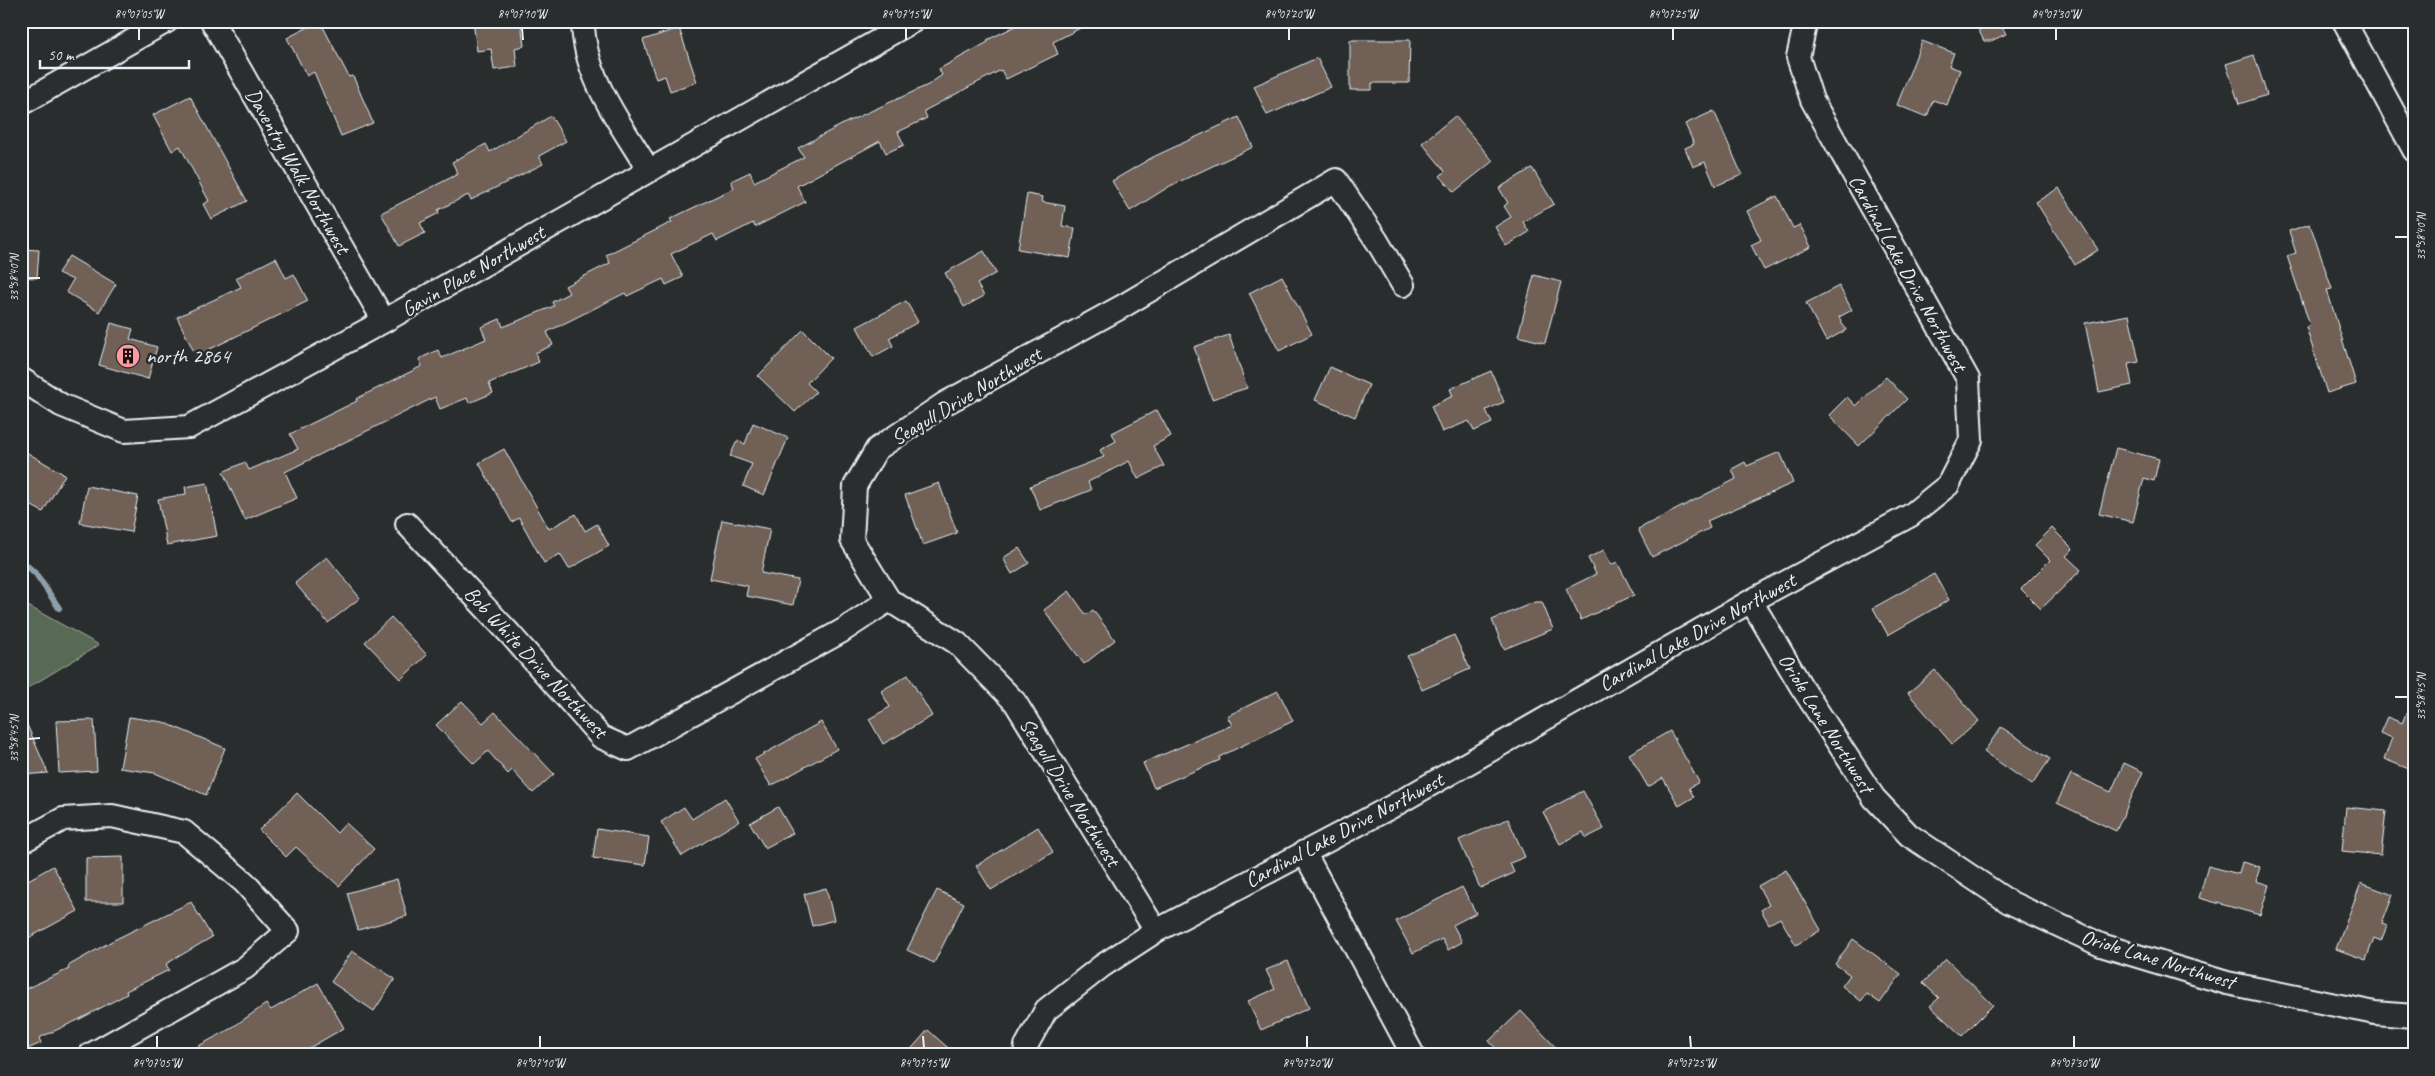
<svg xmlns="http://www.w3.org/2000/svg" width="2435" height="1076" font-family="Caveat,sans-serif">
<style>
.green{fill:#586b54;stroke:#a0aea6}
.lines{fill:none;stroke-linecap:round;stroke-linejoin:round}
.stream{stroke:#8e9faa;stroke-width:6}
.building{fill:#6f6055;stroke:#e8f1f8}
.minor-casing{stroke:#e8f1f8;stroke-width:26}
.minor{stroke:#2a2d2e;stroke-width:22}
.ticks{fill:none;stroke:#e8f1f8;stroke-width:2}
.labels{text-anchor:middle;stroke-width:5;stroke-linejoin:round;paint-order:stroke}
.street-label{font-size:21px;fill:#e8f1f8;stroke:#2a2d2e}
.poi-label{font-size:21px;fill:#e8f1f8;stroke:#2a2d2e;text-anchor:start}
.neatline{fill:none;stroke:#e8f1f8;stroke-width:2}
.ticks-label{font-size:12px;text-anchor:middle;fill:#e8f1f8}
</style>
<rect width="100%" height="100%" fill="#2a2d2e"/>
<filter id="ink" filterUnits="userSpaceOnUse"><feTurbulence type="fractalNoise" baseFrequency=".02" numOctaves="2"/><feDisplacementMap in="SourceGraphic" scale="10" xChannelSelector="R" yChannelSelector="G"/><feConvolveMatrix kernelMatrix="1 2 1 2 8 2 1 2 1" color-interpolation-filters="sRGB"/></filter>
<g filter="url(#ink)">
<path class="green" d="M 21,602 L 99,645 L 21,692 Z"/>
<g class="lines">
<path class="stream" d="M 21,560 L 36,574 L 59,608"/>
</g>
<path class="building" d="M 320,21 L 349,77 L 353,76 L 373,123 L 341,136 L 314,72 L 307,76 L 287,38 Z
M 473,21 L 521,21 L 524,46 L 515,48 L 517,67 L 494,70 L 491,49 L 477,51 Z
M 1026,21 L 1094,21 L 1053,42 L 1058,54 L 1006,79 L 1001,70 L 924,111 L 927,118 L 898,132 L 904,145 L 886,153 L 880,141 L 797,186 L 805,202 L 755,227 L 753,223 L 717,241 L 713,234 L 671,254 L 683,277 L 666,285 L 663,279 L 627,296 L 625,293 L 547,332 L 553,345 L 535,353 L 539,362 L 489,383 L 493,393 L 469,403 L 467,398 L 440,409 L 435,397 L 285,472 L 297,498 L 245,520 L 223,472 L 245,462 L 249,470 L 298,449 L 290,434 L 357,401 L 356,399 L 422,366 L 419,359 L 438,350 L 442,358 L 486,339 L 481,327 L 500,319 L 503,327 L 554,306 L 552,302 L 569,293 L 565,286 L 610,263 L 606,255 L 672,222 L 670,219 L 734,188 L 731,181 L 750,172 L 754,182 L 804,157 L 798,148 L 847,122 L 928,85 L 942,75 L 939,69 L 988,42 L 987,40 Z
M 1974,21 L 1999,21 L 2006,34 L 1991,41 L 1984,41 Z
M 679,28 L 697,82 L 670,91 L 665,76 L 656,79 L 643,40 Z
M 1350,40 L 1410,40 L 1409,83 L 1372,83 L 1372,90 L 1350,90 Z
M 1922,41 L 1954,53 L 1949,66 L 1960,70 L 1947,105 L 1933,100 L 1927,117 L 1897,105 Z
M 2254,55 L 2267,95 L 2239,104 L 2226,64 Z
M 1317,58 L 1331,87 L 1267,115 L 1254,86 Z
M 190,96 L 247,201 L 211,219 L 203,204 L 209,201 L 180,146 L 172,151 L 153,115 Z
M 1714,111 L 1742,175 L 1715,186 L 1705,162 L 1693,167 L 1685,148 L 1694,144 L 1685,124 Z
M 551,116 L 566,141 L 539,156 L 543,164 L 471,200 L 468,195 L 438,210 L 439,213 L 420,223 L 425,233 L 399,246 L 381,213 L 458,174 L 452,162 L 486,144 L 490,152 Z
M 1455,116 L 1493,161 L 1454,192 L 1440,176 L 1445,171 L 1422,143 Z
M 1239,117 L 1253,147 L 1170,186 L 1130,211 L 1112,181 L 1153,157 Z
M 1532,168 L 1554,204 L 1523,222 L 1529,232 L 1506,246 L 1495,227 L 1511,217 L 1504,206 L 1508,203 L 1499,188 Z
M 2059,188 L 2098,250 L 2075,265 L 2036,202 Z
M 1027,194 L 1043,197 L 1042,202 L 1065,206 L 1062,226 L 1075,228 L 1070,258 L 1018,249 Z
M 1777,196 L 1793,228 L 1800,225 L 1811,247 L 1764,270 L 1751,245 L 1761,240 L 1747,211 Z
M 2310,224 L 2332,289 L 2327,290 L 2356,384 L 2327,393 L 2306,327 L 2310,325 L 2287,256 L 2296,253 L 2289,231 Z
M 21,249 L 39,250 L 37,278 L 21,277 Z
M 984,251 L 996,273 L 977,284 L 984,296 L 964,307 L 945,273 Z
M 69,256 L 116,284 L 99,312 L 66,292 L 73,280 L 58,273 Z
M 276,258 L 286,278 L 294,274 L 308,301 L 196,356 L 177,317 L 241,287 L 236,278 Z
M 1534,275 L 1561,282 L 1545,343 L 1518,336 Z
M 1282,276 L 1312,334 L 1279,351 L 1249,293 Z
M 1839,286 L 1852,310 L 1839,317 L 1846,330 L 1826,341 L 1806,303 Z
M 906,301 L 918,322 L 889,338 L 893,346 L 873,357 L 857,327 Z
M 2129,315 L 2139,362 L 2128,364 L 2132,385 L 2099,392 L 2085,323 Z
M 111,323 L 133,329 L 130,339 L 157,347 L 148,379 L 99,365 Z
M 803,330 L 831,358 L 807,383 L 816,392 L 795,412 L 758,376 Z
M 1229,335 L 1247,388 L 1212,399 L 1194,347 Z
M 1330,367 L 1369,385 L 1355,417 L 1315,400 Z
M 1491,371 L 1504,402 L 1486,410 L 1492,423 L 1474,431 L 1469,421 L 1442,432 L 1431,406 L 1453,396 L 1450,389 Z
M 1886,377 L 1907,399 L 1859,446 L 1829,415 L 1847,397 L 1856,406 Z
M 1157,410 L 1171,436 L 1153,446 L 1164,466 L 1138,479 L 1129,461 L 1088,482 L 1091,490 L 1040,510 L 1030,486 L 1104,457 L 1100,450 L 1116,441 L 1112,433 Z
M 753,423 L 788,438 L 764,495 L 743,486 L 752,464 L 730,456 L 737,441 L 745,444 Z
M 2116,448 L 2159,459 L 2154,481 L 2144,478 L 2133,522 L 2099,514 Z
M 21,449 L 65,475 L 43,512 L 21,500 Z
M 504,449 L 549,529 L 576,514 L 585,531 L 597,524 L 609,546 L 569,569 L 560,554 L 544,563 L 519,518 L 512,522 L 479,463 Z
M 1780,452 L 1793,483 L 1707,521 L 1710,528 L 1652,557 L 1638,529 L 1736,479 L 1732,469 L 1745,462 L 1747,466 Z
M 207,483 L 217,536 L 167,545 L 158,499 L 186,494 L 185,487 Z
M 939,483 L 957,533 L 923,545 L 905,495 Z
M 87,486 L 138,496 L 131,532 L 80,523 Z
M 722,520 L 770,529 L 761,573 L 798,580 L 793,605 L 746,596 L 748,586 L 710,579 Z
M 2052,528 L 2073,549 L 2066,556 L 2081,570 L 2041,609 L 2021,589 L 2050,560 L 2035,545 Z
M 1019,548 L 1029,563 L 1012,574 L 1003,558 Z
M 1604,550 L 1611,565 L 1617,562 L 1634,595 L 1581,620 L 1566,589 L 1596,574 L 1588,558 Z
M 327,557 L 360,598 L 328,623 L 295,583 Z
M 1934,574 L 1949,600 L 1888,635 L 1873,608 Z
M 1069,591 L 1086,615 L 1093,610 L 1115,640 L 1084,664 L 1044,610 Z
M 1535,602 L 1542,602 L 1553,629 L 1504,649 L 1492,620 Z
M 391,617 L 427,655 L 401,679 L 365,642 Z
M 1454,635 L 1470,669 L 1422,690 L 1407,656 Z
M 1935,670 L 1979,721 L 1952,744 L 1908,693 Z
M 908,675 L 932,716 L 883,744 L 869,719 L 890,707 L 881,691 Z
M 1278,691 L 1293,721 L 1219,757 L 1220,760 L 1154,788 L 1143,763 L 1232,725 L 1227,716 Z
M 2414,695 L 2414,771 L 2384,759 L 2392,738 L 2380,733 L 2387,717 L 2402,723 Z
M 462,701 L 483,723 L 495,712 L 554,774 L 533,793 L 512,770 L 508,774 L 488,751 L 474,764 L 436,725 Z
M 21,711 L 48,773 L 21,775 Z
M 129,717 L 163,722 L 225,748 L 206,795 L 155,773 L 120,768 Z
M 94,720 L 97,771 L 59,773 L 56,721 Z
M 821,722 L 837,749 L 771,786 L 755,759 Z
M 2001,727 L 2050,759 L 2032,785 L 1984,752 Z
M 1670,731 L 1699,782 L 1689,788 L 1694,797 L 1679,806 L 1663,778 L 1648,787 L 1629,754 Z
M 2124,763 L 2143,772 L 2116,831 L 2057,803 L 2071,774 L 2111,792 Z
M 1583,791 L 1604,829 L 1586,838 L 1583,832 L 1560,844 L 1543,812 Z
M 297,793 L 337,833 L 346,823 L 374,849 L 339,886 L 296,847 L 286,857 L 259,830 Z
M 725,798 L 739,821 L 682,856 L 661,822 L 684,807 L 692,819 Z
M 778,807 L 793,833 L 765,848 L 750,823 Z
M 2346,807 L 2386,811 L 2381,855 L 2342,851 Z
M 1508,819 L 1525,857 L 1510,863 L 1514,873 L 1480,888 L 1459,840 Z
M 1038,827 L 1053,852 L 991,890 L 976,866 Z
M 597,829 L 649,837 L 645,865 L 593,858 Z
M 123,857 L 123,902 L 86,902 L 86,858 Z
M 2242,862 L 2260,867 L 2256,881 L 2269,885 L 2260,915 L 2199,898 L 2208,866 L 2239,874 Z
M 53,866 L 78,911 L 21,942 L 21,884 Z
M 1786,870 L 1821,930 L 1796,945 L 1780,918 L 1769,924 L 1761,910 L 1769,905 L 1758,886 Z
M 397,879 L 407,916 L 358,930 L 347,893 Z
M 2361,883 L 2393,895 L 2382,924 L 2387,926 L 2381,941 L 2374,938 L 2366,960 L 2336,949 Z
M 1462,887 L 1476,913 L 1453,925 L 1462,942 L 1448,950 L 1442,939 L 1413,953 L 1396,921 Z
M 826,888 L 834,920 L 812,926 L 804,894 Z
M 937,890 L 964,903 L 934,963 L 907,950 Z
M 191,902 L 212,937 L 166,964 L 169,970 L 126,991 L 127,994 L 78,1020 L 39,1038 L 41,1043 L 21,1052 L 21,991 L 69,969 L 68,966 L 112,941 Z
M 1853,939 L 1901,974 L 1880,1003 L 1867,994 L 1861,1001 L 1842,986 L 1850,975 L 1835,964 Z
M 352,951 L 395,979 L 374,1011 L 331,982 Z
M 1946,959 L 1993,1005 L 1962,1036 L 1930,1006 L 1939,998 L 1923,983 Z
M 1288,961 L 1309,1008 L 1261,1030 L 1248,1001 L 1275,989 L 1266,970 Z
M 318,983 L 344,1028 L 297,1055 L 182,1055 L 230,1029 L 266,1004 L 271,1010 Z
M 1521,1011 L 1563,1055 L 1502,1055 L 1489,1041 Z
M 928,1030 L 956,1055 L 906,1055 Z"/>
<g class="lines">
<g class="minor-casing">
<path id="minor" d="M 212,21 L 384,321
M 583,21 C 583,77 622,125 649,171
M 2344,21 L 2414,150
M 21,104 L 167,21
M 21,379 L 61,405 L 124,431 L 189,427 L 384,321 L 913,21
M 407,524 L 510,634 L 601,737 L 628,749 L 842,631 L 889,600
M 1751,601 L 1801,686 L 1874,798 L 1909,835 L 2009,902 L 2101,945 L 2227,983 L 2375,1013 L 2414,1016
M 21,842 L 63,819 L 112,816 L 184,832 L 244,882 L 288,931 L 245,968 L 90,1055
M 1304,852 L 1413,1055
M 1156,931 L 1015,702 L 957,643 L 889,600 L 852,540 L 855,486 L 877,449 L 944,404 L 1123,306 L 1336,180 L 1377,241 L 1403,285
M 1025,1055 L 1026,1046 L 1046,1010 L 1102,966 L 1156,931 L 1391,807 L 1751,601 L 1911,515 L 1948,485 L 1971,440 L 1968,379 L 1812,100 L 1798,57 L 1806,21"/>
</g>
<use href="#minor" class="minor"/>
</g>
</g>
<path class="ticks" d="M 139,28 L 139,40M 522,28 L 523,40M 906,28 L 906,40M 1289,28 L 1289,40M 1673,28 L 1673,40M 2056,28 L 2056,40M 2395,237 L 2408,237M 28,278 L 40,278M 2395,697 L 2408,697M 28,739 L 40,738M 157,1036 L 157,1048M 540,1036 L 540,1048M 923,1036 L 924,1048M 1307,1036 L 1307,1048M 1690,1036 L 1691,1048M 2074,1036 L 2074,1048"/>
<defs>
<g id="building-disc" transform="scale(1.25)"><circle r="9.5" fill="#ff9aa2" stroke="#2a2d2e"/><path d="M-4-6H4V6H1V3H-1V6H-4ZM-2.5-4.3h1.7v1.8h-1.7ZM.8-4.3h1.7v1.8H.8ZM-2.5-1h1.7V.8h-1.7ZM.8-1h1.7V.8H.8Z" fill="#111"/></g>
</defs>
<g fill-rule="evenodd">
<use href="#building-disc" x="128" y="356"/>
</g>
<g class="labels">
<g class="street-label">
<text transform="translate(298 171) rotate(60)" y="7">Daventry Walk Northwest</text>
<text transform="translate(473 271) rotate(-30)" y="7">Gavin Place Northwest</text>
<text transform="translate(1908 273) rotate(61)" y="7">Cardinal Lake Drive Northwest</text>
<text transform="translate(966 396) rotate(-31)" y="7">Seagull Drive Northwest</text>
<text transform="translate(1697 632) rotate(-29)" y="7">Cardinal Lake Drive Northwest</text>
<text transform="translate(536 662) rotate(47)" y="7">Bob White Drive Northwest</text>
<text transform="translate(1826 723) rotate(58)" y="7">Oriole Lane Northwest</text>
<text transform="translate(1070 792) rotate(58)" y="7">Seagull Drive Northwest</text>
<text transform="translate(1344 830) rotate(-28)" y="7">Cardinal Lake Drive Northwest</text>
<text transform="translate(2158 959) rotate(17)" y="7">Oriole Lane Northwest</text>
</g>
<g class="poi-label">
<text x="146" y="363">north 2864</text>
</g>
</g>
<rect width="2435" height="1076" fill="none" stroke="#2a2d2e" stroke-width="55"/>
<path d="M40 60v8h149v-8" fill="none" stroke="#e8f1f8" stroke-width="2.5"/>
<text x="48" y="60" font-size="15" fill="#e8f1f8" stroke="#2a2d2e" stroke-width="4" paint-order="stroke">50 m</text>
<rect x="28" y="28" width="2380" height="1020" class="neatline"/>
<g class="ticks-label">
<text x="139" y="18">84°07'05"W</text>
<text x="522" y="18">84°07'10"W</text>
<text x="906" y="18">84°07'15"W</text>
<text x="1289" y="18">84°07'20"W</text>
<text x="1673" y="18">84°07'25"W</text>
<text x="2056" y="18">84°07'30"W</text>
<text transform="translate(2421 237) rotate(-90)" y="4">33°58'40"N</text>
<text transform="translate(14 278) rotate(-90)" y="4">33°58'40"N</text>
<text transform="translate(2421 697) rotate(-90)" y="4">33°58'45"N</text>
<text transform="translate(14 739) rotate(-90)" y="4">33°58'45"N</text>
<text x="157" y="1067">84°07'05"W</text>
<text x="540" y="1067">84°07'10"W</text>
<text x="924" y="1067">84°07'15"W</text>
<text x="1307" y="1067">84°07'20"W</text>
<text x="1691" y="1067">84°07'25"W</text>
<text x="2074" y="1067">84°07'30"W</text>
</g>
</svg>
